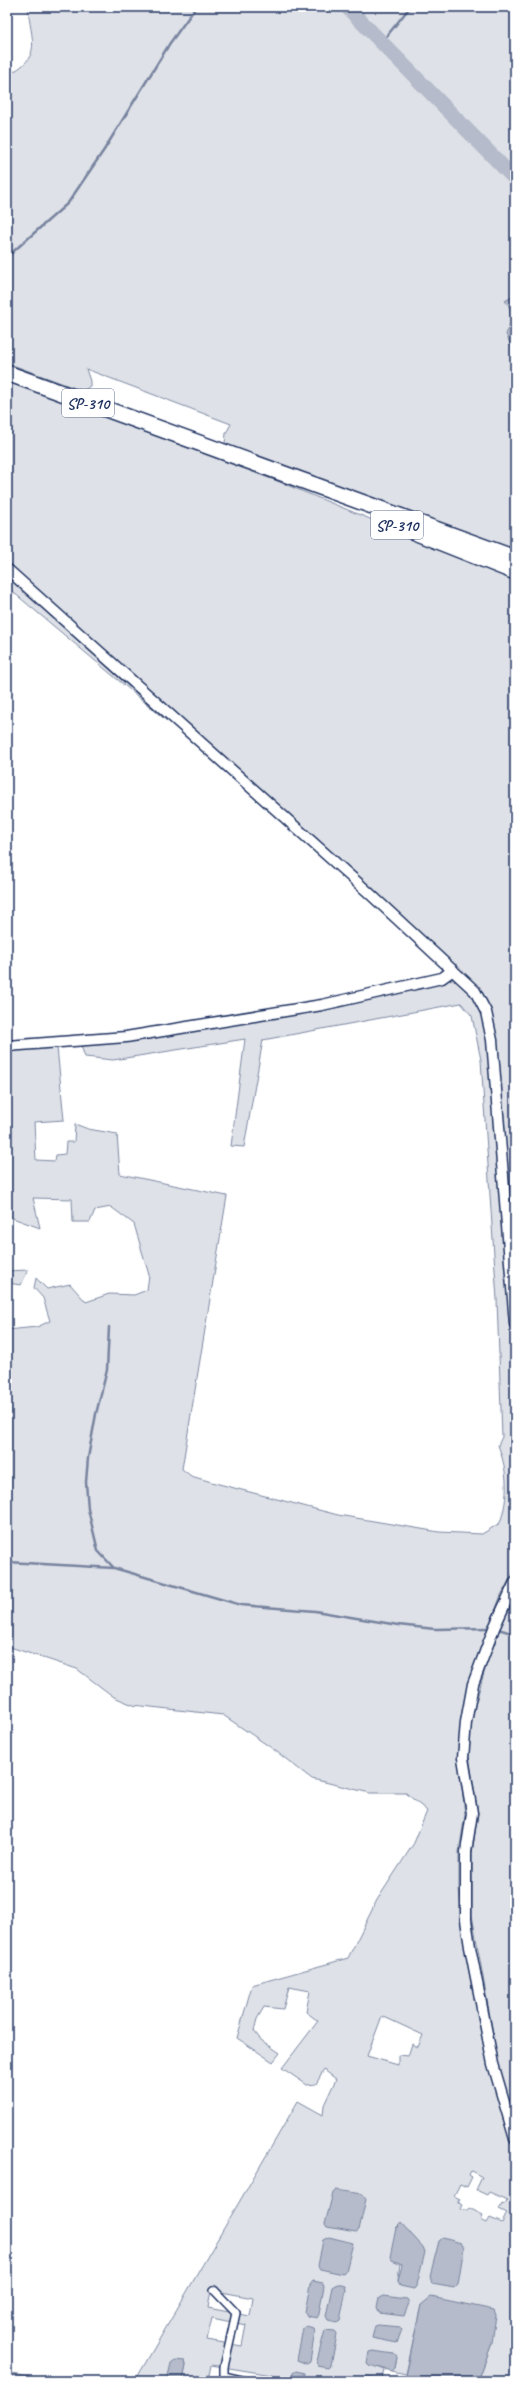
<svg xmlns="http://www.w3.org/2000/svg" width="522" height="2388" font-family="Caveat,sans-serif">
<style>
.green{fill:#dee1e7;stroke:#7c88a2;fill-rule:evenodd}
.water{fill:#b5bbca;stroke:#77839f}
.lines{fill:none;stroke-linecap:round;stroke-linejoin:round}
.stream{stroke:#77839f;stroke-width:2.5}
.river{stroke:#b5bbca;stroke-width:15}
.pedestrian-casing{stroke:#1b2f5e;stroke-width:10}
.minor-casing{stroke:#1b2f5e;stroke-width:13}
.primary-casing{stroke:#1b2f5e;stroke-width:18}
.pedestrian{stroke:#fff;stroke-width:7}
.minor{stroke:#fff;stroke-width:10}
.primary{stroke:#fff;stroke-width:15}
.labels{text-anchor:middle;stroke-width:3;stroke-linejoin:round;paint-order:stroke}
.shield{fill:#fff;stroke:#5f6d8e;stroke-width:1}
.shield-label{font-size:16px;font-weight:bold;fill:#1b2f5e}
</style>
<rect width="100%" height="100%" fill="#fff"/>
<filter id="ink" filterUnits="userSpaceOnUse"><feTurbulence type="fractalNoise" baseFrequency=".025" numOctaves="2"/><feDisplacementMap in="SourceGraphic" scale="8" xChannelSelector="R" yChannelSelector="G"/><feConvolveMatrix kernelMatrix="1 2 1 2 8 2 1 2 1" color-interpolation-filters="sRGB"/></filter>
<g filter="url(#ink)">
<path class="green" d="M 28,7 L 515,7 L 515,298 L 510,298 L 511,346 L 515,350 L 515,552 L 225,444 L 226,433 L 231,424 L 86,369 L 90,381 L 90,386 L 83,391 L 7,363 L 7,75 C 45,57 30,39 28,7 Z
M 7,381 L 277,481 L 515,578 L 515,1271 L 496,1038 C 492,1015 489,1003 475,984 L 369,885 L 7,563 Z
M 7,577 L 167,721 L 7,587 Z
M 448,979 L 455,979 C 476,998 482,1010 488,1038 L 515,1367 L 515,1570 L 501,1595 L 468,1683 L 461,1721 L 459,1758 L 465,1815 L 459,1852 L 459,1890 L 462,1921 L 515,2155 L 515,2381 L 478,2381 L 492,2343 L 421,2305 L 406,2374 L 392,2371 L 395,2368 L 397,2357 L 394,2354 L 367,2363 L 385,2370 L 383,2379 L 367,2376 L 362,2381 L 328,2381 L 329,2379 L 313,2377 L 312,2381 L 305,2381 L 306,2376 L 293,2373 L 292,2381 L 271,2381 L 272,2375 L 211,2365 L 208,2381 L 181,2381 L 183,2380 L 186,2365 L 185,2361 L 169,2379 L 177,2381 L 135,2381 L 298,2101 L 323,2115 L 324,2105 L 336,2079 L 324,2070 L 316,2084 L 307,2085 L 282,2068 L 318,2021 L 306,2012 L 310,1991 L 289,1987 L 283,2009 L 264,2007 L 257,2019 L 254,2031 L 261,2040 L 280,2053 L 273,2062 L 237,2038 L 252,1985 L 348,1958 L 377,1900 L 414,1843 L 427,1811 L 406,1793 L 370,1793 L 312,1779 L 273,1749 L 223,1715 L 133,1705 L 114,1697 L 77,1669 L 7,1646 L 7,1330 L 37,1327 L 50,1321 L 43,1298 L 34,1288 L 36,1278 L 47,1289 L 70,1284 L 86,1302 L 109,1294 L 134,1295 L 147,1290 L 149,1275 L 134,1224 L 111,1207 L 95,1210 L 90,1222 L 73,1222 L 72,1199 L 33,1198 L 40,1228 L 7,1216 L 7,1186 L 9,1186 L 10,1174 L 7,1164 L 7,1049 L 57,1047 L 64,1120 L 34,1122 L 36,1160 L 55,1161 L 56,1155 L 65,1154 L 66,1142 L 74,1142 L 75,1124 L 88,1129 L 117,1134 L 120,1174 L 227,1196 L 182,1469 L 191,1476 L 215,1483 L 338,1515 L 439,1532 L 482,1534 L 500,1523 C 509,1496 508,1472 498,1445 L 502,1437 L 497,1300 L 481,1060 L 472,1016 L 461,1003 L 263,1040 L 244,1147 L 231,1146 L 245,1039 L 113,1060 L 85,1057 L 81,1046 L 125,1042 ZM 382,2016 L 423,2035 L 418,2047 L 412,2044 L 408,2056 L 398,2055 L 398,2065 L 367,2056 ZM 471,2171 L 482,2177 L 476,2190 L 487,2195 L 489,2192 L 507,2200 L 505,2204 L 502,2203 L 499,2209 L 507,2213 L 502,2223 L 490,2218 L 487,2223 L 481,2220 L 483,2215 L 469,2208 L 467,2211 L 461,2209 L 463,2205 L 458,2202 L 460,2199 L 454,2196 L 460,2184 L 467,2187 L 472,2177 L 469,2175 ZM 400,2262 L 417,2285 L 398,2281 ZM 211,2290 L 253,2298 L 250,2316 L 208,2308 ZM 212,2318 L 246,2325 L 242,2346 L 207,2340 Z
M 28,1270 L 21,1285 L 7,1283 L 7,1271 Z
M 515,1592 L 515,2124 L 498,2062 L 472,1915 L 472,1852 L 478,1813 L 469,1756 L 471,1720 L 495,1633 Z
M 7,2373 L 51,2381 L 7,2381 Z"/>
<path class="water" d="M 510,298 L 515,298 L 515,350 L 511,346 L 506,334 C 511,325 514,309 505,301 Z
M 336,2190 L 363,2194 L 366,2199 L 359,2230 L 356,2232 L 327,2227 L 325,2224 L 333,2193 Z
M 401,2223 L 423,2247 L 425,2252 L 417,2285 L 414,2289 L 400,2286 L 398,2281 L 402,2264 L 392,2260 L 390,2257 L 396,2228 Z
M 329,2237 L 353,2243 L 346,2271 L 343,2274 L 320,2269 L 318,2266 L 323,2240 Z
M 443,2238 L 461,2243 L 464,2247 L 458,2284 L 454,2288 L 432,2284 L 430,2276 L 439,2241 Z
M 313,2281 L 323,2283 L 324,2286 L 319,2314 L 317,2318 L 307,2316 L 305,2312 L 310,2285 Z
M 337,2284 L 345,2286 L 346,2291 L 340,2320 L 337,2322 L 328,2320 L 326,2316 L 332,2287 Z
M 383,2296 L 407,2299 L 409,2303 L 404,2316 L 379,2313 L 377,2308 L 379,2298 Z
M 431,2297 L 494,2310 L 496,2315 L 492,2343 L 478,2381 L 405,2381 L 421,2305 Z
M 378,2325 L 400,2327 L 402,2329 L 397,2343 L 372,2338 L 375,2326 Z
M 306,2326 L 314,2328 L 315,2331 L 310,2362 L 307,2364 L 297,2360 L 303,2328 Z
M 325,2330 L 335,2331 L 337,2335 L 331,2365 L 328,2368 L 318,2366 L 317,2361 Z
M 373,2351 L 394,2354 L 397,2357 L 395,2368 L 392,2371 L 369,2365 L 367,2363 L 369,2352 Z
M 175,2360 L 185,2361 L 186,2366 L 183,2380 L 169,2379 L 168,2376 L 171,2363 Z
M 296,2371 L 304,2373 L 305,2381 L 292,2381 L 293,2373 Z"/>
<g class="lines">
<path class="stream" d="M 382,42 L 410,7
M 7,257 L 68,203 L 104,150 L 170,43 L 196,7
M 109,1327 L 107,1370 L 96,1414 L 88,1458 L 86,1482 L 88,1509 L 98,1551 L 114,1568
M 7,1562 L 114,1568 L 241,1605 L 315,1611 L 398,1625 L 435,1629 L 490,1628
M 498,1629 L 515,1634"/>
<path class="river" d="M 347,7 L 515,179"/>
<g class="pedestrian-casing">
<path id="pedestrian" d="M 214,2290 L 236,2313 L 224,2367 L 224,2376 L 246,2381"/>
</g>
<g class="minor-casing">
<path id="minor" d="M 7,569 L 368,892 L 475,991 L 486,1012 L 492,1040 L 515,1324
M 7,1046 L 126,1037 L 322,1005 L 442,978 L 453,970
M 515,1582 L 494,1628 L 473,1684 L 466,1722 L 463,1758 L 472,1813 L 466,1852 L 466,1920 L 470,1947 L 493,2064 L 515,2139"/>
</g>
<g class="primary-casing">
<path id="primary" d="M 7,373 L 515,558
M 409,530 L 515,572"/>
</g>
<use href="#pedestrian" class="pedestrian"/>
<use href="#minor" class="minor"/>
<use href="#primary" class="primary"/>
</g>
</g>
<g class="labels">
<g class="shield">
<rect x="62" y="389" width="52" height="28" rx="3"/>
<rect x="371" y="511" width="52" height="28" rx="3"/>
</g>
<g class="shield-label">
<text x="88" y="409">SP-310</text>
<text x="397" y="531">SP-310</text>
</g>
</g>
<rect width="522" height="2388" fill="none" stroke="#fff" stroke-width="24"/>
<rect x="12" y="12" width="498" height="2364" fill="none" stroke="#1b2f5e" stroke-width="1.5" filter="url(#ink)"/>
</svg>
